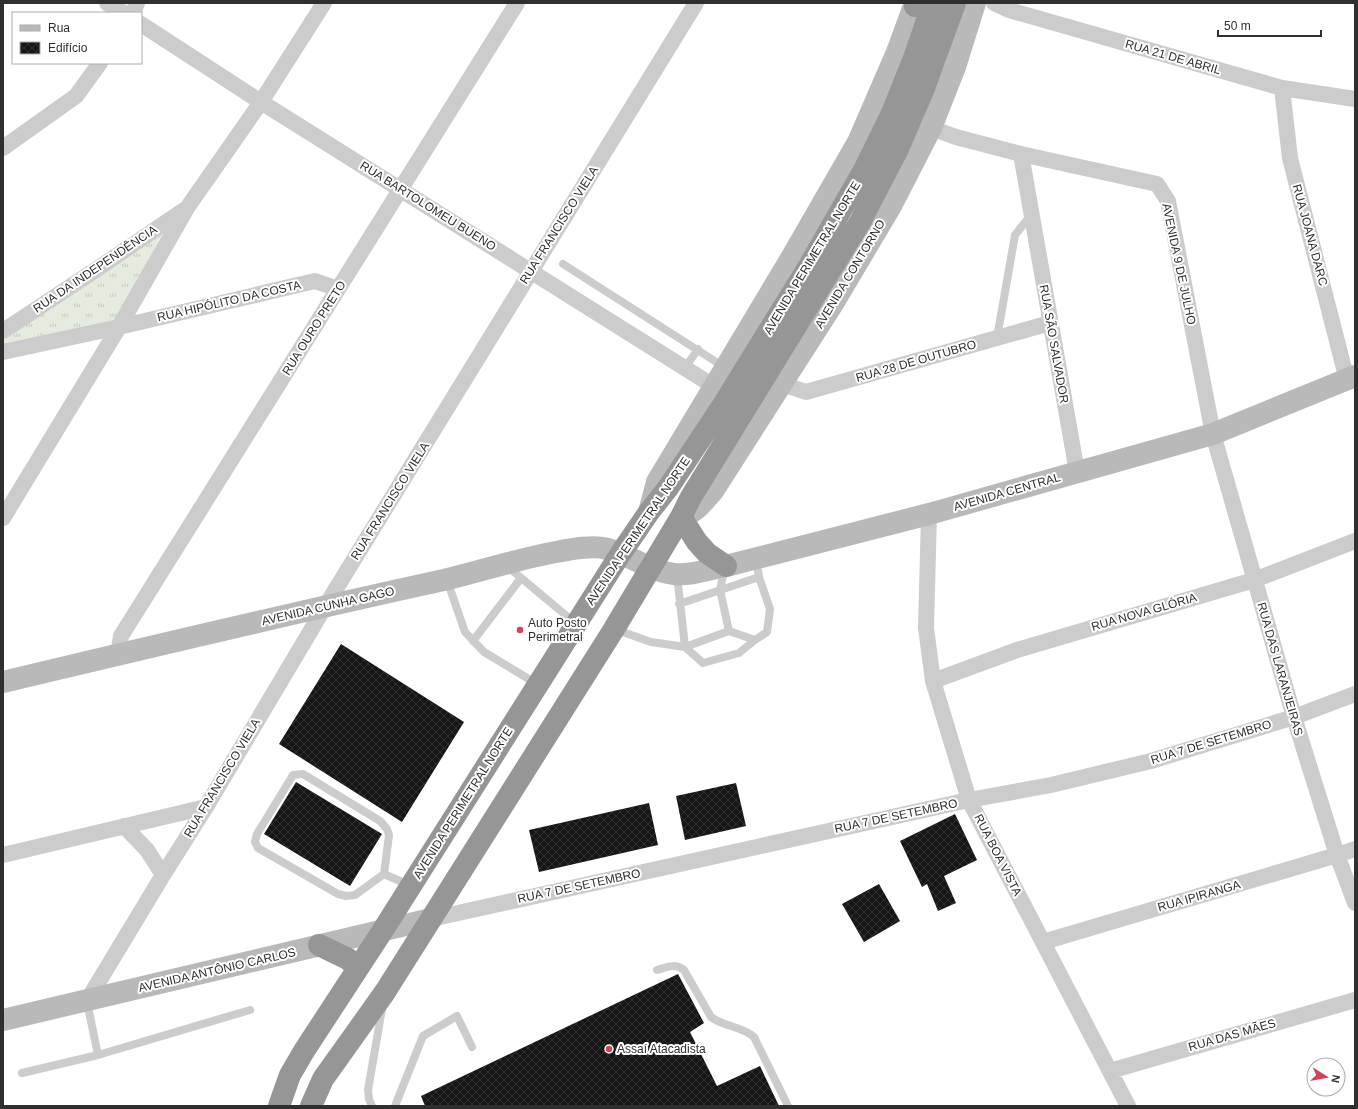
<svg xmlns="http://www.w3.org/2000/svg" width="1358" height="1109" viewBox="0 0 1358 1109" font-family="Arial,sans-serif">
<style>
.grass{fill:url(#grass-tufts)}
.building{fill:url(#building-cross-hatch)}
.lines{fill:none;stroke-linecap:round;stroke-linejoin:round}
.lane{stroke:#ccc;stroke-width:8}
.street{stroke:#ccc;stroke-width:16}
.secondary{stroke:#b9b9b9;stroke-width:22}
.highway{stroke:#969696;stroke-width:22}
.poi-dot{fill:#d54155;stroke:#fff;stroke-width:1.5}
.labels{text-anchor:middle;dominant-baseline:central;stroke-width:4;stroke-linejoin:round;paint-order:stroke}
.street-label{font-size:12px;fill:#2f2f2f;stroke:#fff}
.poi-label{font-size:12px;fill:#2f2f2f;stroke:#fff;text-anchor:start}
</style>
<defs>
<pattern id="grass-tufts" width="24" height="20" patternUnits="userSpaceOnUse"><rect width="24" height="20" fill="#e5ebde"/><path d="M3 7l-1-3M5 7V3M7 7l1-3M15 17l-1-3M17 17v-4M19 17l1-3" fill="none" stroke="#c5cabf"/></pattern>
<pattern id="building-cross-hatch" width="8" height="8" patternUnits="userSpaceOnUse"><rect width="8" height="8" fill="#161616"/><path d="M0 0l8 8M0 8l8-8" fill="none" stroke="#303030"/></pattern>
</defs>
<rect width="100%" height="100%" fill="#fff"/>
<path class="grass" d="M162,234L116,324L3,346V337Z"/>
<path class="building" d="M341,644L464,722L402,822L279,744Z
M296,782L382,834L350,886L264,834Z
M736,783L746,826L685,840L676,796Z
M649,803L658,845L539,872L529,830Z
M955,814L977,860L944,876L956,903L938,911L927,884L922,887L900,841Z
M879,884L900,921L864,942L842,904Z
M678,974L704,1023L690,1032L717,1086L760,1066L779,1106H425L421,1096Z"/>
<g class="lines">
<path class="lane" d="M563,264L724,367
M997,338L1015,235L1031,215
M685,368L698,349
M507,566L575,623
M725,567L720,590L729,631
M677,575L685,647L703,663L739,653L755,640
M447,580L465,632L484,652L537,684
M679,604L759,577
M614,629L651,642L685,647L729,631L755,640L767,632L770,609L759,577L756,559
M473,641L521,578
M303,774L380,821L387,829L389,835L384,874L355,895L346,896L338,894L258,848L255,842L257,834L293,775Z
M384,874L411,886
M657,970C667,967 675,963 684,970L711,1017C724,1027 742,1026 754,1037L788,1106
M87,1002L98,1055L250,1010
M22,1073L98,1055
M372,1106L369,1099L368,1090L382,1009
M395,1106L423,1036L457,1016L472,1047"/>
<path class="street" d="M107,3L124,13
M994,3L1009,10L1282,88L1355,99
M133,13L137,3
M141,24L261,102L715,387
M1282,88L1290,158L1347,380
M931,128L956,137L1021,154L1157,184L1168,201L1213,434L1294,717L1337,855L1355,903
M3,148L76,96L100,63
M1021,154L1077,472
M3,331L91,273L184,210
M3,352L119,327L315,281L338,289
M782,384L806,392L1050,323
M929,514L926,628L933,681L969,800L1128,1106
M3,518L119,327L187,208L261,102L324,3
M118,655L121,636L517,3
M933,681L1017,650L1254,580L1355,541
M124,826L147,850L163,875
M3,855L206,807
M431,919L969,800L1051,785L1151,761L1294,717L1355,694
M1043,942L1337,855L1355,849
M87,1001L163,875L206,807L326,605L696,3
M1110,1071L1355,1000"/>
<path class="secondary" d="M649,512L657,482L793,255L858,142L897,52L915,3
M681,517C697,512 702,503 713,491L834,302L891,206L931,128L955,67L975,3
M3,682C150,647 296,612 444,580C481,571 518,559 556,552C572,549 592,545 608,549C631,556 650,571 674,574C691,576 709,569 726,566L929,514L1213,434L1355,376
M3,1020L431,919"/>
<path class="highway" d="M915,6L917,3
M681,517L697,542L707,553L726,566
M319,945L348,959L358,968
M279,1106L290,1075L304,1051L383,930L621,553L649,512L668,488L723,405L809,266L864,170L892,113L914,58L933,3
M311,1106L323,1079L385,992L614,629L681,517L691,497L860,222L898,149L923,91L955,3"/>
</g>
<g class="poi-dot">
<circle cx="520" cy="630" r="4"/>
<circle cx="609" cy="1049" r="4"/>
</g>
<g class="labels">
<g class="street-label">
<text transform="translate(1173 57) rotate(16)">RUA 21 DE ABRIL</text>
<text transform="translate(428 206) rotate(32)">RUA BARTOLOMEU BUENO</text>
<text transform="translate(559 225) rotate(-58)">RUA FRANCISCO VIELA</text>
<text transform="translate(1310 235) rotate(75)">RUA JOANA DARC</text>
<text transform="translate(812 258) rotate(-59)">AVENIDA PERIMETRAL NORTE</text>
<text transform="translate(1179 264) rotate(78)">AVENIDA 9 DE JULHO</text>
<text transform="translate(95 269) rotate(-34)">RUA DA INDEPENDÊNCIA</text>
<text transform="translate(850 274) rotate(-59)">AVENIDA CONTORNO</text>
<text transform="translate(229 301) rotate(-13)">RUA HIPÓLITO DA COSTA</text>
<text transform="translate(314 328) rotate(-58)">RUA OURO PRETO</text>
<text transform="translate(1054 344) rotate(80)">RUA SÃO SALVADOR</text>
<text transform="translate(916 361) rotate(-16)">RUA 28 DE OUTUBRO</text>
<text transform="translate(1007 492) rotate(-16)">AVENIDA CENTRAL</text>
<text transform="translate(390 501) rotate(-58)">RUA FRANCISCO VIELA</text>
<text transform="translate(638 531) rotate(-56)">AVENIDA PERIMETRAL NORTE</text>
<text transform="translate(328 606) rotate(-13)">AVENIDA CUNHA GAGO</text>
<text transform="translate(1144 612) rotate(-16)">RUA NOVA GLÓRIA</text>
<text transform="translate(1280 669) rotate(74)">RUA DAS LARANJEIRAS</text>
<text transform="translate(1211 742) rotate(-17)">RUA 7 DE SETEMBRO</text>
<text transform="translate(222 778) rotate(-59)">RUA FRANCISCO VIELA</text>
<text transform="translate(463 803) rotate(-58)">AVENIDA PERIMETRAL NORTE</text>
<text transform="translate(896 816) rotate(-12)">RUA 7 DE SETEMBRO</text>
<text transform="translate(998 855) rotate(63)">RUA BOA VISTA</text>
<text transform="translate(579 886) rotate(-12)">RUA 7 DE SETEMBRO</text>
<text transform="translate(1199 896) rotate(-16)">RUA IPIRANGA</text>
<text transform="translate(217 970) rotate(-13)">AVENIDA ANTÔNIO CARLOS</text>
<text transform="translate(1232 1035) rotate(-16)">RUA DAS MÃES</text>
</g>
<g class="poi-label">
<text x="528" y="623">Auto Posto<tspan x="528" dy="14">Perimetral</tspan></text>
<text x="617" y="1049">Assaí Atacadista</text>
</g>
</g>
<rect width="1358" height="1109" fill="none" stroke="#2f2f2f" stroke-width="8"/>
<rect x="12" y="12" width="130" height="52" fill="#ffffff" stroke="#acacac"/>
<rect x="20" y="25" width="20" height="6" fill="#b9b9b9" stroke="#acacac"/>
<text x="48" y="32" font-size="12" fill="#2f2f2f">Rua</text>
<rect x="20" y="42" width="20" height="12" fill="url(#building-cross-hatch)" stroke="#acacac"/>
<text x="48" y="52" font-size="12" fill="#2f2f2f">Edifício</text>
<g transform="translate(1326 1077) rotate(101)"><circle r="19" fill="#ffffff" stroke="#acacac"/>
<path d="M0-3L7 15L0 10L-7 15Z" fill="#d54155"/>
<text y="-6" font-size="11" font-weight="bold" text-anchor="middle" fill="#2f2f2f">N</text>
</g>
<path d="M1218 30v6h103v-6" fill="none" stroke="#2f2f2f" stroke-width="2"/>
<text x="1224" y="30" font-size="12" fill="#2f2f2f" stroke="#ffffff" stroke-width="3" paint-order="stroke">50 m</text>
</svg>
